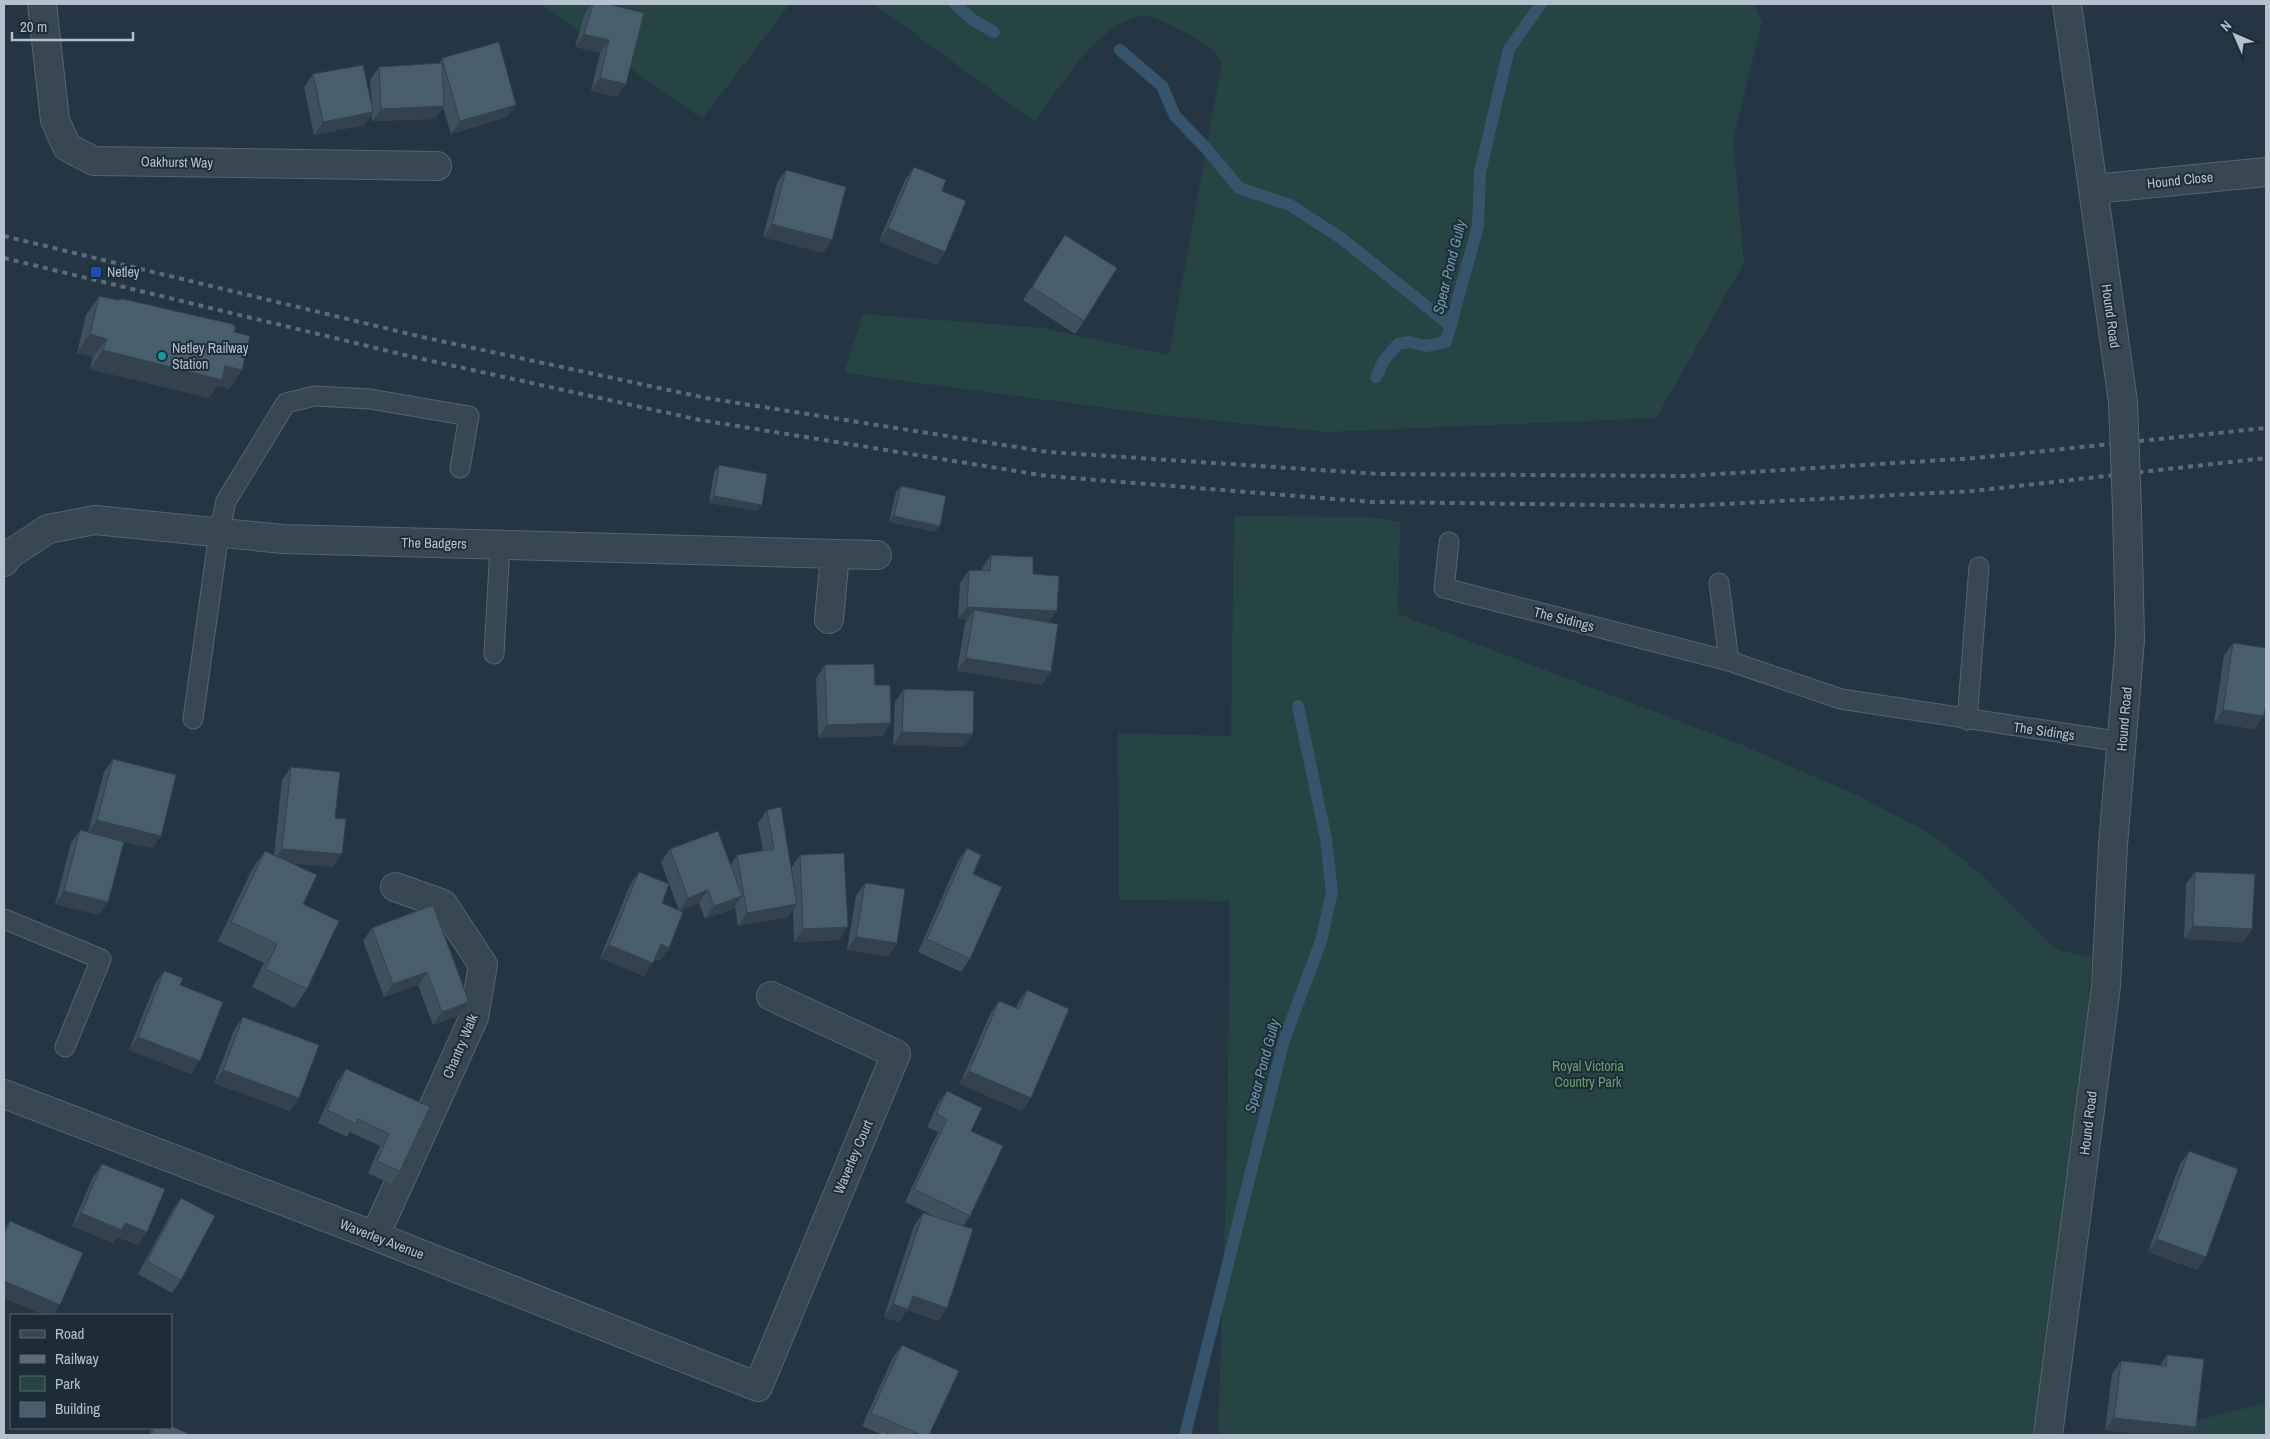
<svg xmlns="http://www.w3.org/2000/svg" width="2270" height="1439" viewBox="0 0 2270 1439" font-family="'Archivo Narrow',sans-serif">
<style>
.green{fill:#264443}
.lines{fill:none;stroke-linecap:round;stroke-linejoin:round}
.stream{stroke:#36556c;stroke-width:12}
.lane-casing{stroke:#566570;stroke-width:21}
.street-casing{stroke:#566570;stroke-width:30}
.lane{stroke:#384853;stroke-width:19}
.street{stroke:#384853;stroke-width:28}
.rail{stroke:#5a6c7a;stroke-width:4;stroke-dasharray:5 5;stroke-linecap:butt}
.street-bridge-casing{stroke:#566570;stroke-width:30;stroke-linecap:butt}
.street-bridge{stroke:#384853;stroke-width:28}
.wall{fill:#3f515d;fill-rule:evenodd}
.shaded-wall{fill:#33424c}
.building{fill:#495e6c;stroke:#33424c}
.transit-dot{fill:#1a4fb4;stroke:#1d2d38;stroke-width:2}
.culture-dot{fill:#0f9aa8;stroke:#1d2d38;stroke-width:2}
.labels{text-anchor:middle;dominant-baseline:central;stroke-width:4;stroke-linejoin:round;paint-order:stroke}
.street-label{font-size:14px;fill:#b5c2cd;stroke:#1d2d38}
.poi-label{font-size:14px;fill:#b5c2cd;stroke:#1d2d38;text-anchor:start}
.park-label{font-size:14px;fill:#6aa06e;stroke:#1d2d38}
.water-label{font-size:15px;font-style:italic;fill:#7398b2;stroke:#1d2d38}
</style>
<rect width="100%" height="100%" fill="#243643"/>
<path class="green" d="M540,4H790L702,119Z
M874,4H1754L1762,22L1733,139L1744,263L1656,418L1327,432L1160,415L844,373L863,314L1042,328L1169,355L1222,62C1208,43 1197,39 1177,28C1169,24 1154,16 1145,16C1099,19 1060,88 1035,122Z
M1234,516L1369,517L1400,522L1398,614L1742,745L1861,797L1931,834L1982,875L2048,942L2061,951L2092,957L2061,1354L2042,1435H1218L1227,1155L1230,901L1119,900L1118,733L1231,736Z
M2266,1403V1435H2140Z"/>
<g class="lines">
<path class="stream" d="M955,4L973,20L994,32
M1120,50L1162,86L1175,116L1206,148L1239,188L1290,205L1341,238L1451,326
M1376,377L1384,360L1398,344L1410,342L1426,346L1446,342L1478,226L1480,172L1509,49L1541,4
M1185,1435L1284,1040L1321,941L1332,892L1326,839L1298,706"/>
<g class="lane-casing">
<path id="lane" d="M1449,542L1444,588L1729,661L1841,699L2122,742
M1719,583L1729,661
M494,654L500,545
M193,719L219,533L226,501L286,403L315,396L370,399L469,416L460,468
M1967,720L1979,567
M4,919L101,959L65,1047"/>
</g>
<g class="street-casing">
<path id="street" d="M42,4L55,120L67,147L94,161L437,166
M2067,4L2123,402
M2094,189L2266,172
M4,562L9,555L48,529L95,520L283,539L877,555
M829,619L835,554
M4,1094L375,1236L758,1387L896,1054L771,996
M375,1236L474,1017L483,965L443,904L395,887
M2048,1435L2106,986L2113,845L2130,640L2127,509"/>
</g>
<use href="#lane" class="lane"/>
<use href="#street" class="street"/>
<path class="rail" d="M4,236L422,337L706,398L1048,452L1380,474L1686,476L1976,458L2266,428
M4,258L413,357L700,420L1047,476L1372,502L1686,506L1973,491L2266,458"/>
<g class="street-bridge-casing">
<path id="street-bridge" d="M2123,402L2127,509"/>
</g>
<use href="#street-bridge" class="street-bridge"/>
</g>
<path class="wall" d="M591,4H608L626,84L617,97L591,91L600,53L575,47L585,13Z
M442,58L507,117L451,134L443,107L435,119L372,121V114L364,125L314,135L304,87L313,74L372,105L370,80L379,67L439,63Z
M914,167L942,191L945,252L936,265L879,241L905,180Z
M786,170L823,253L763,237L777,183Z
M1065,235L1084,321L1075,334L1023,300Z
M99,296L234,332L242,370L229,389L217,386L209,398L90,369L93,357L77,353L86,315Z
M719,465L762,505L757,511L709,503L714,472Z
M901,486L935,532L889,522L896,492Z
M991,555L1033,574L1049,622L1042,685L957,671L965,623L967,620L958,619L960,583L969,570L982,571V568Z
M2233,643L2255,729L2214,723L2224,656Z
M825,665L875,685L891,723L882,736L818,738L816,678Z
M904,689L964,747L893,745L895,702Z
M113,759L152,848L116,840L99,915L55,904L71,843L80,830L88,832L104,772Z
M291,767L335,818L333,867L292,863L303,904L307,989L294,1008L252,987L264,963L218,941L252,869L265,851L274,855L282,780Z
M767,810L791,868L800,855L848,927L839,940L794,942L793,910L788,917L738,926L735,907L733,909L705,919L699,903L680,911L669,948L660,960L655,959L644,976L600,958L630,885L639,872L669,884L661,862L670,849L731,865L737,855L763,851L758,823ZM669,884L679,910L662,903Z
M967,848L973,874L970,959L961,972L918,952L958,861Z
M2195,872L2252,929L2243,942L2184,939L2186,884Z
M865,883L888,956L847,950L856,896Z
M433,905L460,1015L433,1025L418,985L384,997L363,941L372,928Z
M164,971L180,985L191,1074L129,1050L155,984Z
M1027,990L1031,1098L1022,1111L960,1084L990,1014L999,1001L1016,1008L1018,1003Z
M243,1017L290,1111L214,1083L234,1030Z
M346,1069L430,1107L400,1171L391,1184L368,1173L380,1146L350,1132L347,1137L318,1123L337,1082Z
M947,1091L971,1131L970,1216L963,1226L938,1321L907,1310L899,1322L884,1317L914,1226L923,1213L936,1217L905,1202L938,1132L927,1127L938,1104Z
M2189,1151L2206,1257L2197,1270L2148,1252L2180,1164Z
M102,1164L138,1245L117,1237L113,1243L72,1226L93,1177Z
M181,1198V1280L172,1293L138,1274L172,1211Z
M10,1221L53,1315H44L4,1298V1230Z
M902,1345L929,1435H879L880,1434L862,1426L893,1357Z
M2167,1355L2190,1435H2145L2105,1430L2112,1374L2121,1361L2160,1365Z
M153,1428H171L191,1435H148Z"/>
<path class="shaded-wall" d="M584,34L609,40L600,53L575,47Z
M600,78L626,84L617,97L591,91Z
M516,105L507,117L451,134L460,121Z
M444,106L435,119L372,121L381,109Z
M373,112L364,125L314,135L323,122Z
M772,224L832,240L823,253L763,237Z
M888,228L945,252L936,265L879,241Z
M90,334L107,339L93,357L77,353Z
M103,350L225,366L242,370L229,389L217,386L209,398L90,369Z
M714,496L762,505L757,511L709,503Z
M894,516L940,526L935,532L889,522Z
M967,607L1057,611L1048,624L974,610L967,620L958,619Z
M966,658L1051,672L1042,685L957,671Z
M2223,710L2264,716L2255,729L2214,723Z
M891,723L882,736L818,738L827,725Z
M902,732L973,734L964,747L893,745Z
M97,820L161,836L152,848L88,833Z
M282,849L342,854L333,867L273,862Z
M708,890L699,903L679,911L688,898Z
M64,891L108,902L99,915L55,904Z
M742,896L733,909L705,919L714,906Z
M797,904L788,917L738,926L747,913Z
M2193,926L2252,929L2243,942L2184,939Z
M848,927L839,940L794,942L803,929Z
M856,937L897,943L888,956L847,950Z
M661,944L669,948L660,960L652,957Z
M609,945L653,963L644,976L600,958Z
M427,972L418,985L384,997L393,984Z
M469,1002L460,1015L433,1025L442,1012Z
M138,1037L200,1061L191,1074L129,1050Z
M223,1070L299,1098L290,1111L214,1083Z
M969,1071L1031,1098L1022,1111L960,1084Z
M81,1213L125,1223L147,1232L138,1245L117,1237L113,1243L72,1226Z
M2157,1239L2206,1257L2197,1270L2148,1252Z
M4,1281L60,1305L53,1315H44L4,1298Z
M913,1296L947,1308L938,1321L907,1310L899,1322L884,1317L893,1304Z
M2114,1418L2196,1427L2190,1435H2145L2105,1430Z"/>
<path class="building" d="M593,4H608L644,13L626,84L600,78L609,40L584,34Z
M499,42L516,105L460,121L442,58Z
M442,63L444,106L381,109L379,67Z
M363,65L373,112L323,122L313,74Z
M914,167L946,180L942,191L966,201L945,252L888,228Z
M786,170L846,187L832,240L772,224Z
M1065,235L1117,268L1084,321L1032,287Z
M99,296L117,300L123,299L232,324L236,327L234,332L250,336L242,370L225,366L222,380L103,350L107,339L90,334Z
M719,465L767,474L762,505L714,496Z
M901,486L946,496L940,526L894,516Z
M991,555L1033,557V574L1059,576L1057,611L967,607L969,570L990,571Z
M974,610L1058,624L1051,672L966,658Z
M2233,643L2266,648V702L2264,716L2223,710Z
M874,664L875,685H890L891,723L827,725L825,665Z
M904,689L974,691L973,734L902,732Z
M113,759L176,775L161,836L97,820Z
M291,767L340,772L335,818L346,819L342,854L282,849Z
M781,807L797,904L747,913L737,855L774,849L767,810Z
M80,830L124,842L108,902L64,891Z
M718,831L742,896L714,906L708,890L688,898L670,849Z
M967,848L981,855L973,874L1002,887L970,959L927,939Z
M265,851L317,875L303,904L339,921L307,989L265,969L277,944L231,922Z
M844,853L848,927L803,929L800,855Z
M639,872L669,884L662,903L683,912L669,948L661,944L653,963L609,945Z
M2195,872L2255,874L2252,929L2193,926Z
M865,883L905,889L897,943L856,937Z
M433,905L469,1002L442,1012L427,972L393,984L372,928Z
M164,971L183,978L180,985L223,1002L200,1061L138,1037Z
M1027,990L1069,1009L1031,1098L969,1071L999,1001L1019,1009Z
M243,1017L319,1045L299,1098L223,1070Z
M346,1069L430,1107L400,1171L377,1161L389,1134L358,1119L356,1124L327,1110Z
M947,1091L982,1108L971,1131L1003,1146L970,1216L914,1189L947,1119L936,1114Z
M2189,1151L2238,1169L2206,1257L2157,1239Z
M102,1164L165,1189L147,1232L125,1223L122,1230L81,1213Z
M181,1198L215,1216L181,1280L147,1261Z
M923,1213L973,1229L947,1308L913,1296L908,1309L893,1304Z
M10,1221L83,1253L60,1305L4,1281V1236Z
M902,1345L959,1371L929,1435H921L871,1413Z
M2167,1355L2204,1359L2196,1427L2114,1418L2121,1361L2166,1366Z
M171,1426L191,1435H151L155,1428H171Z
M882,1431L890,1435H879Z"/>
<rect class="transit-dot" x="90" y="266" width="12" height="12" rx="2.5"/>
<circle class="culture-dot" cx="162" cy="356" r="5"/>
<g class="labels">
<g class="street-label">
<text transform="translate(177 162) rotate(1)">Oakhurst Way</text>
<text transform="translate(2180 180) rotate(-6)">Hound Close</text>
<text transform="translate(2111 316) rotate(82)">Hound Road</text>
<text transform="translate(434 543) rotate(1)">The Badgers</text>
<text transform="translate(1564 619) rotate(14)">The Sidings</text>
<text transform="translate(2124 719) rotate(-85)">Hound Road</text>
<text transform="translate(2044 731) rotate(8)">The Sidings</text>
<text transform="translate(460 1046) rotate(-67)">Chantry Walk</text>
<text transform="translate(2088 1123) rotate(-83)">Hound Road</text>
<text transform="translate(853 1157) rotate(-67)">Waverley Court</text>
<text transform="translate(382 1239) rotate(21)">Waverley Avenue</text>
</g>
<g class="poi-label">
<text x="107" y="272">Netley</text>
<text x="172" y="348">Netley Railway<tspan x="172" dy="16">Station</tspan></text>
</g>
<g class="park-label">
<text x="1588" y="1066">Royal Victoria<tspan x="1588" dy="16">Country Park</tspan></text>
</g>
<g class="water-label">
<text transform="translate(1449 267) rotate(-76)">Spear Pond Gully</text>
<text transform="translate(1262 1066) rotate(-75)">Spear Pond Gully</text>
</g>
</g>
<rect width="2270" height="1439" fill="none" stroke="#b5c2cd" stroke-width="10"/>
<rect x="10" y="1314" width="162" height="115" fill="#1d2d38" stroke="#5a6974"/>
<rect x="20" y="1330" width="25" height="8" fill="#384853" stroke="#5a6974"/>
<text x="55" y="1339" font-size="15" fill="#b5c2cd">Road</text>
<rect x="20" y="1355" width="25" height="8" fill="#5a6c7a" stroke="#5a6974"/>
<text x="55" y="1364" font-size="15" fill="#b5c2cd">Railway</text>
<rect x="20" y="1376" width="25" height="15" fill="#264443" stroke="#5a6974"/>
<text x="55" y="1389" font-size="15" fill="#b5c2cd">Park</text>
<rect x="20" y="1402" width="25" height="15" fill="#495e6c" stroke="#5a6974"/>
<text x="55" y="1414" font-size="15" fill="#b5c2cd">Building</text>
<g transform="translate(2235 35) rotate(315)" stroke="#1d2d38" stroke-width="4" paint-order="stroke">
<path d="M0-4L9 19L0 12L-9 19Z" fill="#b5c2cd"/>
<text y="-8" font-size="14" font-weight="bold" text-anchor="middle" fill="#b5c2cd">N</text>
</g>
<path d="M12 32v8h121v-8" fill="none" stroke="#b5c2cd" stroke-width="2.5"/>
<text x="20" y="32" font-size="15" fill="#b5c2cd" stroke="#1d2d38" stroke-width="4" paint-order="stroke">20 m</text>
</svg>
